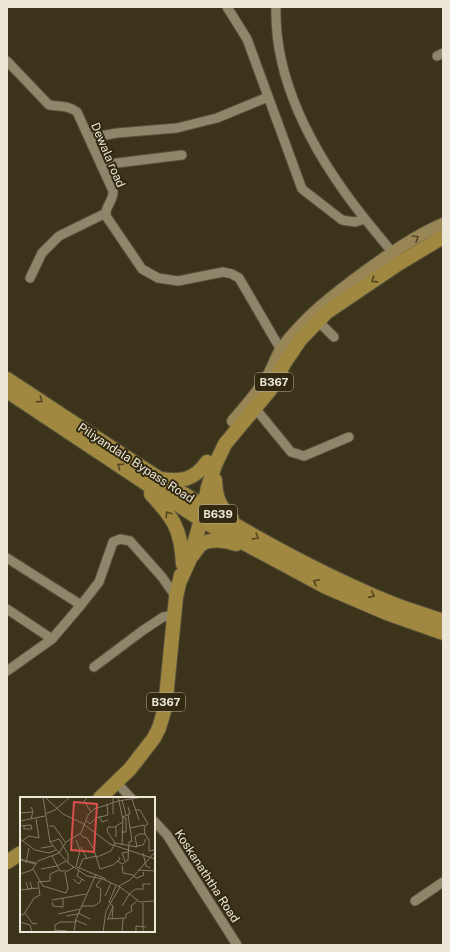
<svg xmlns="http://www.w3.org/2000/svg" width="450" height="952" viewBox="0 0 450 952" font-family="'Public Sans',sans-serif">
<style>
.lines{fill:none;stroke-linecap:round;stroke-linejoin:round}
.street-casing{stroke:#57503a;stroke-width:11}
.secondary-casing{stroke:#57503a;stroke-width:14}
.primary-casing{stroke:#57503a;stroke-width:16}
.street{stroke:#8f856a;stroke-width:9}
.secondary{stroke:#988656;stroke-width:12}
.primary{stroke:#a08841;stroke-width:14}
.oneway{stroke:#514526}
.oneway2{stroke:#53461f}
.labels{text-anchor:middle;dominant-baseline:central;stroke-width:4;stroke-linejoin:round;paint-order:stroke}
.shield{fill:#322911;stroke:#b4ae9c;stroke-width:1}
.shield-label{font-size:11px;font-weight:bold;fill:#ece7d8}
.street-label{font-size:12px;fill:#ece7d8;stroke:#322911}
.inset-road{fill:none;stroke:#827b67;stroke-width:1}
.view{fill:#da4e4b;fill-opacity:0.15;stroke:#da4e4b;stroke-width:2}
.inset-edge{fill:none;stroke:#ece7d8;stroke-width:2}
</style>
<rect width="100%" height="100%" fill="#3c331b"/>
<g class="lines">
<g class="street-casing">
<path id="street" d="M227,7L247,39L302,189L342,220L355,222L365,219L392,252L395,257
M276,7C274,85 318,160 365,219
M437,56L443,53
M7,61L49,105C60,107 68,105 77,112L113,191C114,201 104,207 106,216L142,269L158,278L178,281L223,272L232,274L239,278L281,350L285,353
M89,138L117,133L177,128L217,118L268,97
M101,165L182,155
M30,278L42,253L59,236L106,213
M318,321L334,337
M255,408L291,452L304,456L349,437
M7,558L81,605
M7,609L52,639
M94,667L142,631L163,617L174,615
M7,671L52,639L81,605L99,582L113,542L120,539L130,541L162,577L176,597
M117,783L131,798
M154,821L167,835L237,945
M415,901L443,882"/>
</g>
<g class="secondary-casing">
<path id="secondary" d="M233,421C245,407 257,394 267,378C273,368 276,357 282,348C305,317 335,294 365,272C390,254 415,236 443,224"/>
</g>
<g class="primary-casing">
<path id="primary" d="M7,379C131,460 254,547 391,603C408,610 426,615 443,621
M7,391L201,520L326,587L389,614L443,633
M160,479C182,482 194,480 207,462
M215,480C216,499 219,505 232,519
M151,494C174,519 181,529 183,564
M192,556C195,552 198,547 202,544C211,538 227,541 236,544
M179,583L189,561L201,520L208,487L215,465L225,444L270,390L285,362L300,340L327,312L398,264L443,237
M100,798L130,769L154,738L159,728L165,708L176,597L181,575
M7,862L21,853"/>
</g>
<use href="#street" class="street"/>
<use href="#secondary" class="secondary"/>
<use href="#primary" class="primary"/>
</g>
<defs><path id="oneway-chevron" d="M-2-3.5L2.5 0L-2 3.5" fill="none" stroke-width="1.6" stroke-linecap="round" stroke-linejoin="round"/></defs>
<use class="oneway" href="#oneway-chevron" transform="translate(416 238) rotate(-31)"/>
<g class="oneway2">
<use href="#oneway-chevron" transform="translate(374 280) rotate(147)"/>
<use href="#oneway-chevron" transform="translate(40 400) rotate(33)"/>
<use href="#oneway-chevron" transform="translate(120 466) rotate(-146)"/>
<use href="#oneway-chevron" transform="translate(168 514) rotate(-124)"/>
<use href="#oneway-chevron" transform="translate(256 537) rotate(32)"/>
<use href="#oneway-chevron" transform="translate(316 582) rotate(-153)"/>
<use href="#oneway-chevron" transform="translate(372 595) rotate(24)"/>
</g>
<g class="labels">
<g class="shield">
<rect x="255" y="373" width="38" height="18" rx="3"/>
<rect x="199" y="505" width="38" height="18" rx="3"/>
<rect x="147" y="693" width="38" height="18" rx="3"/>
</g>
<g class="shield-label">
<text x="274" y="382">B367</text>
<text x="218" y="514">B639</text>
<text x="166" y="702">B367</text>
</g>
<g class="street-label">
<text transform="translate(108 155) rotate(67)">Dewala road</text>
<text transform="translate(136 463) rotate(33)">Piliyandala Bypass Road</text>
<text transform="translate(207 876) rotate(57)">Koskanaththa Road</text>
</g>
</g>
<g transform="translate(20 797)">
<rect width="135" height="135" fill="#3c331b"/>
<path class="inset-road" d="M23,0L30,45L48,66L67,79L83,82L100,90L120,105L135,104M25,0L43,17L62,26L90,47L135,62M68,0L64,4L71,15M93,0V17M98,0L103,23L102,48M112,2L119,23M102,3L106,18M11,10L13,14L11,22M116,13H120L128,27L125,29M0,16L12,15M25,17L35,13L50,0M79,19L82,25L88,23M102,20L110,17L108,10M0,24L25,19M67,24L70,27L76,21L88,18L87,7M0,29L11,28L12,32H4V29M29,29H34L45,45M110,31L124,28L125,37M101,35H106V21H103M60,36L63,40L67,41L74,53L80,72M96,40V29L103,25M0,42L15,53L29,56L36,53M56,43L60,53L56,70M2,44L9,39L19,41L16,22M30,45L39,42L48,57V66M95,46L87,34L88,30H96M117,49L123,48L126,42M61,50L67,62M21,51L33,49M123,56L126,69L130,71M32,59L40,74H48L54,70M77,60L91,54L95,46L117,50L115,40L119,37H125L129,43V54L135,53M0,62L16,66M0,63L15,67M97,64L102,67L108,63L109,45L112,44L108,18M105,64L102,56L108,55M6,66L9,51M102,68L103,76L113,78M57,70L86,82M59,71L63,62L77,59M13,72L23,89L46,96M21,72L37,69L46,64M80,72L93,68L100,62L99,60M59,73L57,79L65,84M118,73L134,74M45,75L48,91L46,96M0,77L12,73L18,64L39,56L46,45L61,36L68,18L74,12L98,4L123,0M113,79L117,81L124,78L123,75M53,82L59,87L62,82M6,85L8,92L12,91L10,85M99,89L110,83L135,55M0,93L18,91M85,99L91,86M32,103L66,97M32,105L33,109L43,110V101M123,106V135M61,109H74L80,105L81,92L76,89L81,82M102,109L110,96L116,92H123V87H131M5,116L13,127L17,126M58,116L70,122M38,117L60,112M0,118L4,117L14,101L20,98L18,85L30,84V77L39,73M46,119L58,117M106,121V117L112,114L111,109L117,104M87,122L106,121M88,122L93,109L89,105L96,89M92,122L93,110M55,123L67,128M0,125L10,128L12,135M35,133L47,134M35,135V128L40,125H55M54,135L56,122L76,77M83,135L86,114L100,90M102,135L103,122M116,135V129L126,130"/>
<path class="view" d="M54,5L77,7L74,55L51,53Z"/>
<rect width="135" height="135" class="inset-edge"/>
</g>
<rect width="450" height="952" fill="none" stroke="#ece7d8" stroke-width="16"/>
</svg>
